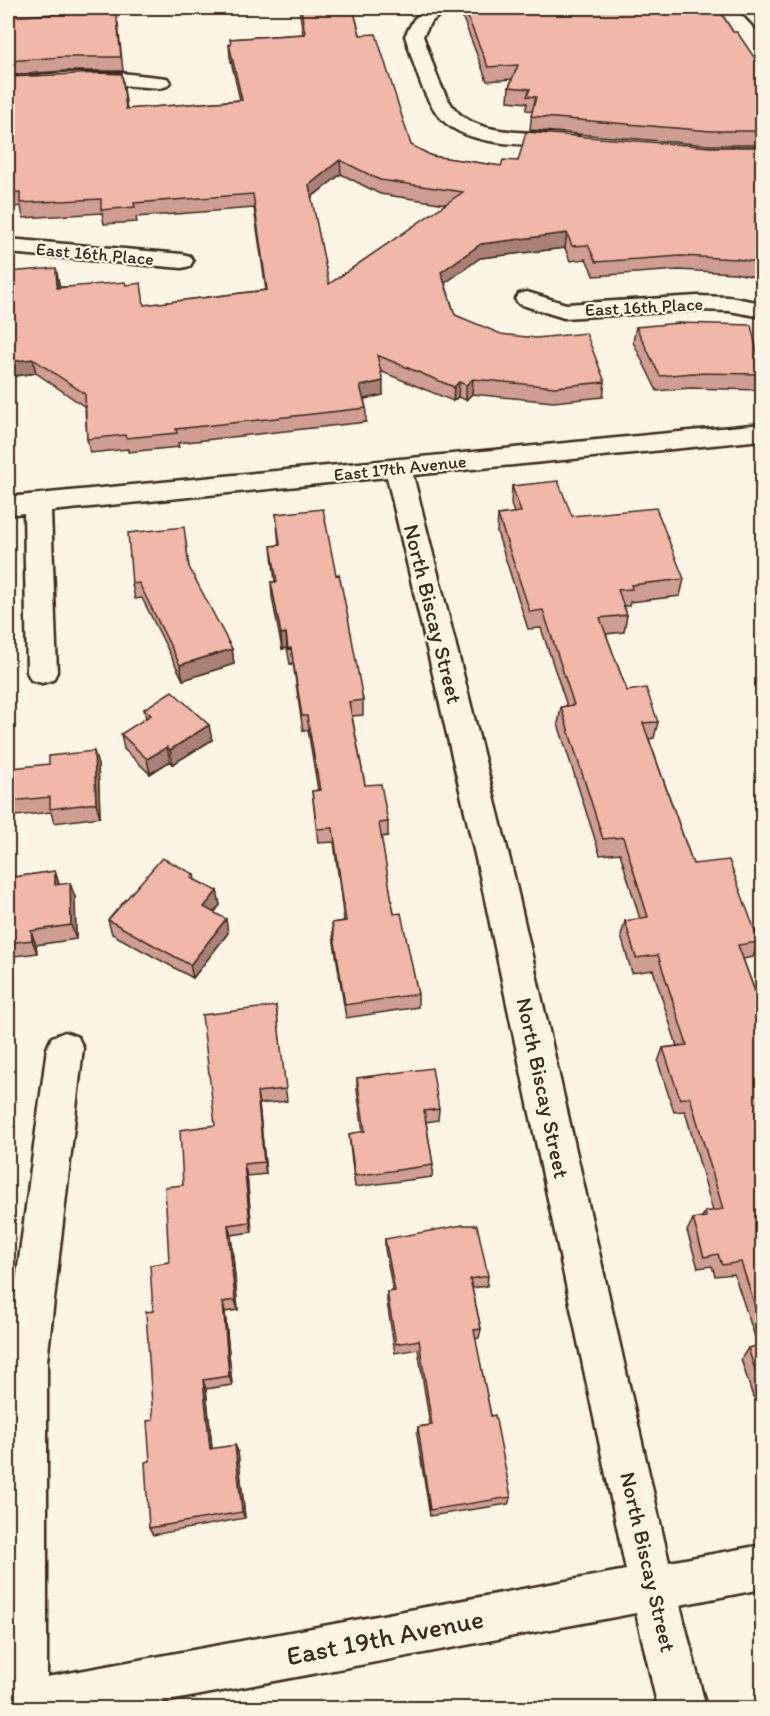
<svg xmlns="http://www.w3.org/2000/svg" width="770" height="1716" viewBox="0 0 770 1716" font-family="Itim,sans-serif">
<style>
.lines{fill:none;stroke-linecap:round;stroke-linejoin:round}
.minor-casing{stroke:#3b2a1e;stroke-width:5}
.minor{fill:#fcf5e5;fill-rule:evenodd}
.wall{fill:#cf9d91;stroke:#3b2a1e;stroke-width:1.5;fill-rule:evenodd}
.shaded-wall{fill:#a98076;stroke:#3b2a1e;stroke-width:1.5}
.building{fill:#f1b7a9;stroke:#3b2a1e;stroke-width:1.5;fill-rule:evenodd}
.labels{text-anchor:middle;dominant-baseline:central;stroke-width:4.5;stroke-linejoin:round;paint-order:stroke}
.far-street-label{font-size:18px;fill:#3b2a1e;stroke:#fcf5e5}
.street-label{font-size:22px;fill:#3b2a1e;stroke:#fcf5e5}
.near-street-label{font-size:27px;fill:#3b2a1e;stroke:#fcf5e5}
</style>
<rect width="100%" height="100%" fill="#fcf5e5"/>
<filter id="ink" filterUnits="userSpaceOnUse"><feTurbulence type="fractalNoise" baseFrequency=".0167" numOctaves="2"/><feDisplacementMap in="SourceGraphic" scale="12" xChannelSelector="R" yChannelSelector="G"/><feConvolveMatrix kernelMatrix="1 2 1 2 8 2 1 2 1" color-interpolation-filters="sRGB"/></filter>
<g filter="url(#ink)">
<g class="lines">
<g class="minor-casing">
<path id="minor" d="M427,8H448L430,23L423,36C432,59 439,90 455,109C477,137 538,132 571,134L578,136L581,140L578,144L571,146C533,144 465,149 439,116C421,94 414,62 405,36L414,19Z
M738,8H757L762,12V27L755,26Z
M65,73H121L167,78L170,82L167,86L160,88L103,84L8,89V77Z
M8,239L182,254L190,256L193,261L190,266L182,268L8,253Z
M527,292L566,304L698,296L729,297L762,303V317L729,311L698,310L564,318L519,304L515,299L519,294Z
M762,424V440L413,475L514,876L669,1562L762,1545V1589L680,1605L706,1708H658L636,1613L132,1708H8V1343L47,1048L52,1037L65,1032L78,1037L83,1048L47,1361V1677L626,1570L480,876L387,477L51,511L57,672L53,680L42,683L31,680L27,672L24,513L8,515V497Z"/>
</g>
<use href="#minor" class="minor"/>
</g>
<path class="wall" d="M299,8H353L360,35L411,145L432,156L501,166L518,161L711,147H762V278L734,273L679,270L594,276L586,259L570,261L565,248L480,258L445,283L455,315L605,382L603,397L553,402L472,394L466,400L458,397L453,401L380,371L383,395L364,399L366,408V422L178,443L179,447L128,452V449L90,453L87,439L85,407L36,373L8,377V272L59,283V287L126,285L144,305L266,290L254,208L136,217L137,222L104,224L102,213L23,218L21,206L8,208V77L122,74L127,109L240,100L230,57L229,44H231L230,39L303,34ZM341,174L380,194L446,204L329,284L311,198Z
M459,8H718L733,32L762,69V145H708L530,130L532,111L526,110L527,103L508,101L509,87L512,79L487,81Z
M8,17L118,23L123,71H65L8,75Z
M636,327L762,374L758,390L690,388L657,391L633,342Z
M512,486L572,516L684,579L680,596L630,602L629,606H624L627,615L624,632L606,634L627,691L658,722L654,738L649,739L693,864L759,942L753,957L743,959L762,1011V1396L753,1397L741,1359L748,1348L758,1346L734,1274L715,1276L712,1266L698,1268L687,1231L693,1219L702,1217L705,1212L713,1211L685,1111L674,1112L658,1062L663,1048L677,1046L653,970L632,973L621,936L625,921L640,919L620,853L600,855L558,724L561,707L567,706L541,628L528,629L497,532L498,515L514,513L511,504Z
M276,514L336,575L363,700V715L352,716L365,785L388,822V836L381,837L394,914L418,994V1007L346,1018L333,936L332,923L344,921L334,842L318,843L312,791L318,790L308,730L303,731L293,663L290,664L287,648L282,649L272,597L271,582H275L271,546L279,545Z
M186,542L189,569L232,649L234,664L183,680L142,598L135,599L132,584Z
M144,709L212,740L173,764L170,761L150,774L124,749L121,734L146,719Z
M98,765L100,817L54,823L51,812L16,816L11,801Z
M55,871L59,884L75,897L76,939L36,945L37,953L8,957V878Z
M194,874L195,880L217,891L220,905L214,913L228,933L193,978L112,934L108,920Z
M276,1006L287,1101L259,1104L266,1174L247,1176L252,1232L231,1235L238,1310L225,1312L232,1385L206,1389L212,1449L235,1445L238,1452L245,1518L153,1535L149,1528L150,1461L153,1420V1311L169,1262L183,1185L215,1125Z
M357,1078L439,1109L438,1120L426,1122L433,1165L432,1177L355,1187L350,1145L349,1134L363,1132L357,1090Z
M385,1239L488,1276L487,1286L472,1288L481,1329L479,1338L475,1339L491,1416L511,1497L508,1504L430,1516L417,1435L418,1427L430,1425L418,1349L395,1353L387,1302V1292L393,1291L385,1249Z"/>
<path class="shaded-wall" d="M340,160L341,174L309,199V185Z
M567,233L565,248L480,258L441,286V272L481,244Z
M56,268L59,283L60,302L57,288Z
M33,359L36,373L8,377V362Z
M473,379L472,394L466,400V385Z
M383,381V395L360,400V386Z
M459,382L458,397L453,401L454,387Z
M286,633L287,648L282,649L281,634Z
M232,649L234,664L183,680L180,665Z
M209,725L212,740L173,764L170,750Z
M167,747L170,761L150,774L147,759Z
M94,751L98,765L100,817L96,803Z
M55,871L59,885H55Z
M70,883L75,897L76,939L71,925Z
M217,891L220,905L207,921L204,907Z
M226,919L228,933L193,978L190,965Z
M31,931L36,945L37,953L32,940Z
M257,1092L259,1104L266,1174L264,1162Z
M244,1164L247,1176L252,1232L250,1222Z
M228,1225L231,1235L238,1310L235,1300Z
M223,1302L225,1312L232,1385L229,1376Z
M203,1380L206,1389L213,1457L210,1449Z
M235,1445L238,1452L245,1518L242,1512Z"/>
<path class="building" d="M301,8H353L360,35L376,34L411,145L432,156L501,166L503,160L518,161L526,132L711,147H762V263L737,259L681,256L596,262L588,245L572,246L567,233L481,244L441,272L455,315L501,334L518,336L536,338L586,333L605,382L555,387L473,379L466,385L459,382L454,387L377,355L383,381L360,386L366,408L176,429L177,433L126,438L125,435L87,439L85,394L33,359L8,362V272L56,268L57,288L125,282L126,285L141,283L144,305L267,290L253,194L134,203L135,207L101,210V199L20,203V192L8,193V77L101,73L122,74L126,109L242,100L229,44H231L230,39L305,34ZM340,160L380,180L463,192L329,284L309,185Z
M464,8H718L733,32H737L762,69V131H711L531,116L536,97L527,96L530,89L509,87L518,65L488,67Z
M116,10L121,57H62L8,61V17Z
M679,323L751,325L762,374L693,373L660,376L636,327Z
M558,481L572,516L656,508L684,579L631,585L632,589L618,590L627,615L600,618L627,691L646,688L658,722L643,723L693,864L729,860L759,942L738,945L762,1011V1328L741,1262L722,1265L718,1254L704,1257L693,1219L706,1217L705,1212L723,1209L690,1097L680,1099L663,1048L687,1045L658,955L636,958L625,921L648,917L623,837L603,839L561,707L574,705L543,610L530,612L498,515L521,512L512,486Z
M323,509L336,575L339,574L348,617L363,700L349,702L365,785L381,784L388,822L379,823L394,914L401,913L418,994L345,1005L332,923L346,921L333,828L317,829L312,791L320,790L307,716H302L291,648L288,649L286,633L281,634L271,582H277L271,546L280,545L276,514Z
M184,527L189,567L232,649L180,665L139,583L132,584L128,533Z
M172,691L209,725L170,750L167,747L147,759L121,734L151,715L144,709Z
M94,751L96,803L50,809V797L11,801L12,768L49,764V756Z
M162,858L194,874L191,878L217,891L204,907L226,919L190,965L108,920Z
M55,871V885L70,883L71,925L31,931L32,940L8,943V878Z
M276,1006L286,1089L257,1092L264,1162L244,1164L250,1222L228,1225L235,1300L223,1302L229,1376L203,1380L210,1449L235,1445L242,1512L149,1528L145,1462L150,1461L147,1421L153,1420L146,1312L153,1311L150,1265L169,1262L165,1187L183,1185L180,1130L215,1125L202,1015Z
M432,1068L439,1109L424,1111L433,1165L355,1176L349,1134L365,1131L357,1078Z
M463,1225H477L488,1276L470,1279L481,1329L474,1330L491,1416L495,1415L511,1497L430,1510L418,1427L432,1425L419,1340L396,1344L387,1292L395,1291L385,1239Z
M762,1345V1387L761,1388L748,1348Z"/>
</g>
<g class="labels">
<g class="far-street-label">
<text transform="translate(95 254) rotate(5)">East 16th Place</text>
<text transform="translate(644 307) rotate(-3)">East 16th Place</text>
<text transform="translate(400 468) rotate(-6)">East 17th Avenue</text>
</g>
<g class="street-label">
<text transform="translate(433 614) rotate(76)">North Biscay Street</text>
<text transform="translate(543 1088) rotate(78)">North Biscay Street</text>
<text transform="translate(648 1562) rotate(77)">North Biscay Street</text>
</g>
<g class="near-street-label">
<text transform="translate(385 1637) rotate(-11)">East 19th Avenue</text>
</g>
</g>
<rect width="770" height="1716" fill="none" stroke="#fcf5e5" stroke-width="30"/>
<rect x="15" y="15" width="740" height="1686" fill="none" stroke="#3b2a1e" stroke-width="2" filter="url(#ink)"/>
</svg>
